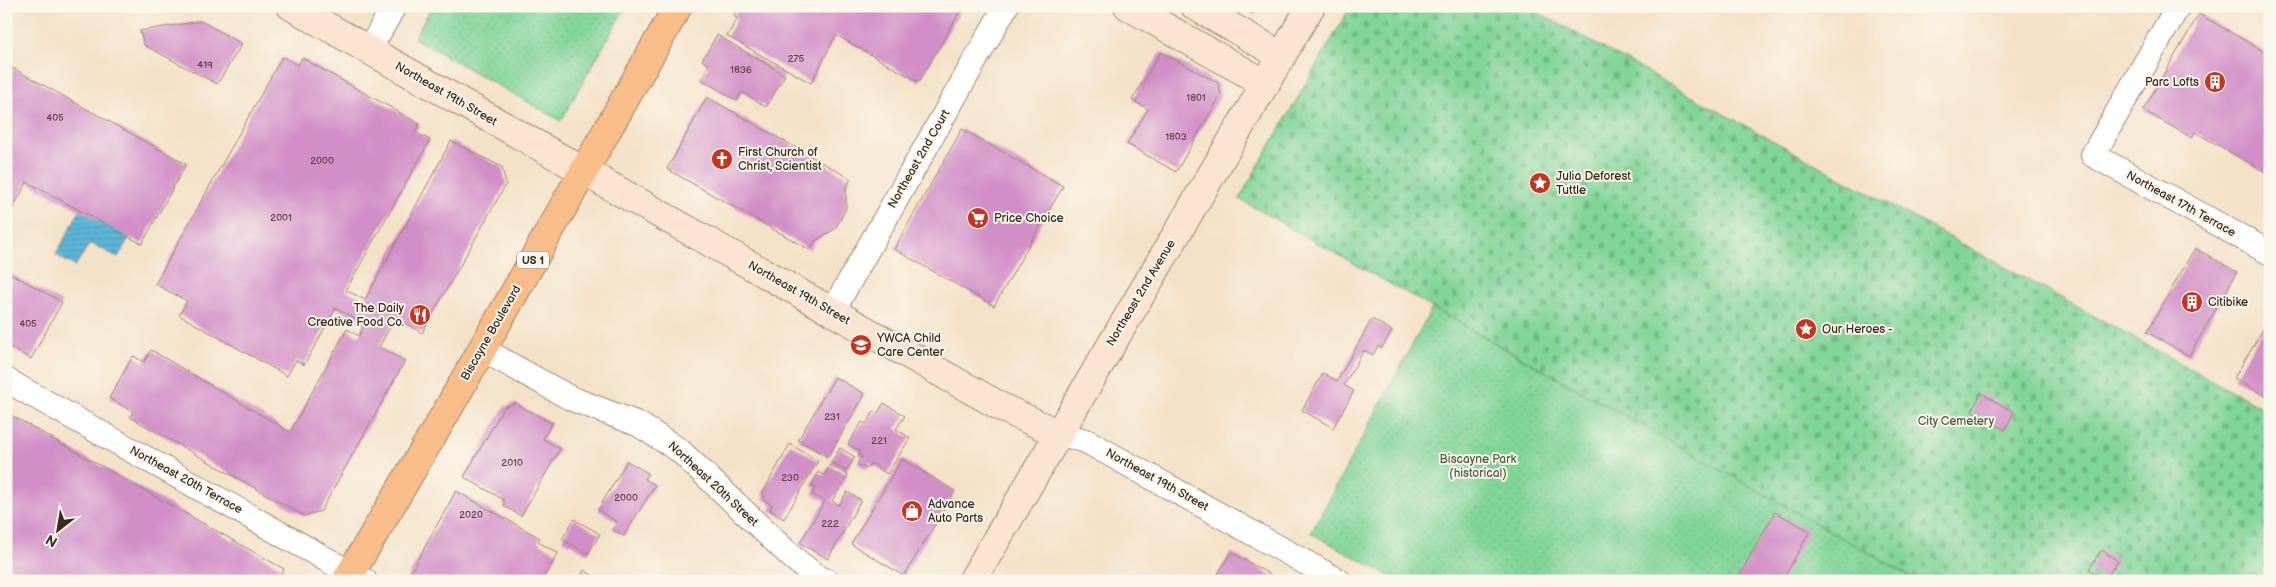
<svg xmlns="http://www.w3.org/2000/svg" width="2276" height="587" viewBox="0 0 2276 587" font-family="'Balsamiq Sans',sans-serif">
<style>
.green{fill:url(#green-dots);stroke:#5e805b}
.cemetery{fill:url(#cemetery-stones);stroke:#5e805b}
.water{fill:url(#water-rules);stroke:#4c707c}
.building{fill:#d18ec7}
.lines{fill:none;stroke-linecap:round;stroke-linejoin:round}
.street-casing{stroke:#988673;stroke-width:26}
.secondary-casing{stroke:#988673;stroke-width:30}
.primary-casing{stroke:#988673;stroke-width:30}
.street{stroke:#fff;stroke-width:24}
.secondary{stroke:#fce5d0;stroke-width:28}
.primary{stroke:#f8bd89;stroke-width:28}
.labels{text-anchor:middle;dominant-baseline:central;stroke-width:4;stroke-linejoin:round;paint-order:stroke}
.number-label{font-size:10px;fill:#604348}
.shield{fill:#fbf7ec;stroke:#75685c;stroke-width:1}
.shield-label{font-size:11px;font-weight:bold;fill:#3b2a1e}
.poi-label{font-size:12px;fill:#3b2a1e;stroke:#fbf7ec;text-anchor:start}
.street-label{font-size:12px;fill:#3b2a1e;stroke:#fbf7ec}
.park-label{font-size:12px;fill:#505d43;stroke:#fbf7ec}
</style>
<defs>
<pattern id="green-dots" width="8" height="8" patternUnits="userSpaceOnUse" patternTransform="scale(1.25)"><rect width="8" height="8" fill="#81d598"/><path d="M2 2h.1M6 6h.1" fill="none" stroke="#70b783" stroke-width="1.8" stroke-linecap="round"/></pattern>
<pattern id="cemetery-stones" width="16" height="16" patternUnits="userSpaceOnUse" patternTransform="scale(1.25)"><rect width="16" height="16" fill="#81d598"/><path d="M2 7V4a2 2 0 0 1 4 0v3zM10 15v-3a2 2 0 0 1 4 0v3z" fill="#70b783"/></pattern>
<pattern id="water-rules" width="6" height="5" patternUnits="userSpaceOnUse" patternTransform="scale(1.25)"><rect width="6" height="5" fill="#5cb6d9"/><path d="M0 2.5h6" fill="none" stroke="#4d94af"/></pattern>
</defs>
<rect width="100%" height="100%" fill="#fbf7ec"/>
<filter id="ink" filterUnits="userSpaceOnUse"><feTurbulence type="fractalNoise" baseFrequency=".02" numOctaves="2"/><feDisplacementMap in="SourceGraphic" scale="10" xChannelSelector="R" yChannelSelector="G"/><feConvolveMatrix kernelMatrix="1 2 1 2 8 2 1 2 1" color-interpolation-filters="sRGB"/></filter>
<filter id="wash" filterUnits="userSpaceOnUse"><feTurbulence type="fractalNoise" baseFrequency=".0096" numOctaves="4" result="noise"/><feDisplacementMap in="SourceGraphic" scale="20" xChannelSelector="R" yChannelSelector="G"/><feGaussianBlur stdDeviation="1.12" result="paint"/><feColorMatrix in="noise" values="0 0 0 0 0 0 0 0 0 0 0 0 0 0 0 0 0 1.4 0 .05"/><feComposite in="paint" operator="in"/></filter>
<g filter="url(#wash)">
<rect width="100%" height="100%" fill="#f4e2c8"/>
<path class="green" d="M432,6H626L561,121L414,38Z
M1432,308L1920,581H1398L1311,533Z"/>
<path class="cemetery" d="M1351,6H1526L2270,412V581H1919L1239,199Z"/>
<path class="water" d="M85,201L135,228L118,257L90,243L75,266L56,255Z"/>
<g id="blocks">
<path class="building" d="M738,6H963L919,82L836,35L811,83L727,36L737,19L734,16Z
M1249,6H1271L1251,14Z
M2199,14L2270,55V175L2195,132L2192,138L2143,110Z
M201,21L242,44L217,84L144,45L140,31Z
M717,35L785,75L766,107L742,92L737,101L701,79L709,65L702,60Z
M1161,52L1218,83L1221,95L1176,172L1127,144L1148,109L1132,100Z
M282,57L298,65L302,58L420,124L415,132L430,140L346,290L365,300L451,141L502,167L506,184L422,333L395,318L379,347L405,361L321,511L304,516L130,417L133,412L109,398L133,356L144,362L151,350L290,432L347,329L359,336L364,324L336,308L304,365L296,360L287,376L179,315L187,301L155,284Z
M9,66L186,164L142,244L27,182L6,221V72Z
M707,97L851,179L846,187V208L841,218L835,229L815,241L810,250L667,169Z
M962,129L1063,186L994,306L894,249Z
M2195,248L2237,272L2189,356L2147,332Z
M6,271L62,302L31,359L6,345Z
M2270,318V399L2234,378Z
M1372,319L1392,331L1382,348L1378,346L1373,355L1364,350L1344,385L1354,391L1333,428L1302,410L1323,373L1337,381Z
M835,377L865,394L828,457L798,440Z
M1981,393L2014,412L2005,430L1972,411Z
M515,403L552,423L543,439L560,449L521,516L504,506V500L464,477L504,407Z
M884,403L905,416L896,429L910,438L887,474L871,463L867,469L857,464L862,457L858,455L860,451L848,444L862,422L866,424L874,411L877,414Z
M7,413L284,569L279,581H6Z
M790,444L818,461L784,519L770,510L772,505L763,499L765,496L762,494Z
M840,448L855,457L846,471L831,462Z
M902,459L955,491L904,576L851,544Z
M627,461L648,473L645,479L655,485L624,536L612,529L617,522L598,510Z
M830,465L848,475L832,501L839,505L847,492L861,500L828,559L800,543L825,501L812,494L815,488L811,486L818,472L824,475Z
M456,491L540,538L538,542L558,553L543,579L545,581H415L408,577Z
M1775,512L1810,531L1782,581H1736Z
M574,519L600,534L588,554L562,539Z
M2102,550L2118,561L2105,580L2089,569Z
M1231,552L1281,581H1214Z
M584,570L602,581H578Z"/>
</g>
</g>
<g filter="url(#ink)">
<use href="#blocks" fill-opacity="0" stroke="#988673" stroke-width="1"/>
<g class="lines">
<g class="street-casing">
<path id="street" d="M2178,6L2093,155L2270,253
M369,50L394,6
M832,312L1006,6
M482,349L570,398L638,424L679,450L793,558L817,577L827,581
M6,380L365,581
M1057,433L1086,441L1339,581"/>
</g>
<g class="secondary-casing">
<path id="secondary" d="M291,6L1005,409L1057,433
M1128,6L1266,84
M1195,6L1282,56
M972,581L1311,6"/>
</g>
<g class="primary-casing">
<path id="primary" d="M346,581L444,416L678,6"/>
</g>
<use href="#street" class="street"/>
<use href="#secondary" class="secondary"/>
<use href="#primary" class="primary"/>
</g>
</g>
<defs>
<g id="building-disc" transform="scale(1.125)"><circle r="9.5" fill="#c8321e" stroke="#fbf7ec"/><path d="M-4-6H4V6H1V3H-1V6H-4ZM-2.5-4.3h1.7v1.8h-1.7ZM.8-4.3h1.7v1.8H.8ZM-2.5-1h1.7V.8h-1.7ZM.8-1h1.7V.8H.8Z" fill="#fff"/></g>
<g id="church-disc" transform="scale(1.125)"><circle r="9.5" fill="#c8321e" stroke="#fbf7ec"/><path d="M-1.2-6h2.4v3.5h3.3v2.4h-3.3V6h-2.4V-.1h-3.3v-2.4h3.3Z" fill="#fff"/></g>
<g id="sight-disc" transform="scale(1.125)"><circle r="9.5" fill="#c8321e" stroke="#fbf7ec"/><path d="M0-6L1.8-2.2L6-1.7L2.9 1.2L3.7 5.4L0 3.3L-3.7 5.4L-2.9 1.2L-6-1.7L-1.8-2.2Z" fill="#fff"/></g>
<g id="supermarket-disc" transform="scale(1.125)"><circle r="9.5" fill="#c8321e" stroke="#fbf7ec"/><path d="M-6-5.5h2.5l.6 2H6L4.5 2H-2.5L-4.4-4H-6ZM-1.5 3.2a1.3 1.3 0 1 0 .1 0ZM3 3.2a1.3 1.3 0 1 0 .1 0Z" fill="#fff"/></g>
<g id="restaurant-disc" transform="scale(1.125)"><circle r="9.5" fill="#c8321e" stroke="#fbf7ec"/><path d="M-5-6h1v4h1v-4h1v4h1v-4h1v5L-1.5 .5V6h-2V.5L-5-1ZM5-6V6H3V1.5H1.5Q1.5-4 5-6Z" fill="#fff"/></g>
<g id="school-disc" transform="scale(1.125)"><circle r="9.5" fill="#c8321e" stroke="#fbf7ec"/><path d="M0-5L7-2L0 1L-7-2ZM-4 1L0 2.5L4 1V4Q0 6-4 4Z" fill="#fff"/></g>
<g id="shop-disc" transform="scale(1.125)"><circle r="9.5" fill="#c8321e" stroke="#fbf7ec"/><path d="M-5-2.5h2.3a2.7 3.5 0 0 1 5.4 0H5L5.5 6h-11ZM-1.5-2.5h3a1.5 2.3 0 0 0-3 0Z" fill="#fff"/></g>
</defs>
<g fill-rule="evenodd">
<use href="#building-disc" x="2215" y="82"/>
<use href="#church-disc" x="722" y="159"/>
<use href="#sight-disc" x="1540" y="183"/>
<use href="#supermarket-disc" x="978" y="218"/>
<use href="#building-disc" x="2192" y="302"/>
<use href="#restaurant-disc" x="420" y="315"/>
<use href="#sight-disc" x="1806" y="329"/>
<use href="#school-disc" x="861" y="345"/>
<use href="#shop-disc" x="912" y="511"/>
</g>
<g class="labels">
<g class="number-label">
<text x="796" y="59">275</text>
<text x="205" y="65">419</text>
<text x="741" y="70">1836</text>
<text x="1196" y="98">1801</text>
<text x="55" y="118">405</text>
<text x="1176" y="137">1803</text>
<text x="322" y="161">2000</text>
<text x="281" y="218">2001</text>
<text x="28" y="324">405</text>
<text x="832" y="417">231</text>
<text x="879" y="441">221</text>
<text x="512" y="463">2010</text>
<text x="790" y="478">230</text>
<text x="626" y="498">2000</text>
<text x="471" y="515">2020</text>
<text x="830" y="524">222</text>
</g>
<rect class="shield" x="517" y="251.5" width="32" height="17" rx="4"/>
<g class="shield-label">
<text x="533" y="260">US 1</text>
</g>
<g class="poi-label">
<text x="2199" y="82" text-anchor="end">Parc Lofts</text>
<text x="738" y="152">First Church of<tspan x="738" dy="14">Christ, Scientist</tspan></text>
<text x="1556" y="176">Julia Deforest<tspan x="1556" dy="14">Tuttle</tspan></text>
<text x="994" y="218">Price Choice</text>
<text x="2208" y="302">Citibike</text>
<text x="404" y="308" text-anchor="end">The Daily<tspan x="404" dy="14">Creative Food Co.</tspan></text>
<text x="1822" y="329">Our Heroes -</text>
<text x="877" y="338">YWCA Child<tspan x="877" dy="14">Care Center</tspan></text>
<text x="928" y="504">Advance<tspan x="928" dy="14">Auto Parts</tspan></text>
</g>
<g class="street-label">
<text transform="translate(446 94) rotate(30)">Northeast 19th Street</text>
<text transform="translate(919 159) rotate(-60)">Northeast 2nd Court</text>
<text transform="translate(2181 204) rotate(29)">Northeast 17th Terrace</text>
<text transform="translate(799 293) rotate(30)">Northeast 19th Street</text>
<text transform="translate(1141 293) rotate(-59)">Northeast 2nd Avenue</text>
<text transform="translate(491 333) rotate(-60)">Biscayne Boulevard</text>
<text transform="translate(186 480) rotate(29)">Northeast 20th Terrace</text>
<text transform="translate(1157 480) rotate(29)">Northeast 19th Street</text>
<text transform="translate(713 484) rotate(43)">Northeast 20th Street</text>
</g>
<g class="park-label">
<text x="1956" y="421">City Cemetery</text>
<text x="1478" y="459">Biscayne Park<tspan x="1478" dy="14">(historical)</tspan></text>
</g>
</g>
<rect width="2276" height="587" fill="none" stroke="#fbf7ec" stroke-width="25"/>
<g transform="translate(58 530) rotate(211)" stroke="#fbf7ec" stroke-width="4" paint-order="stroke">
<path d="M0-4L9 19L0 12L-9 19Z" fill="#3b2a1e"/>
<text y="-8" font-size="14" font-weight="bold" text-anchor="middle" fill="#3b2a1e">N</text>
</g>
</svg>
